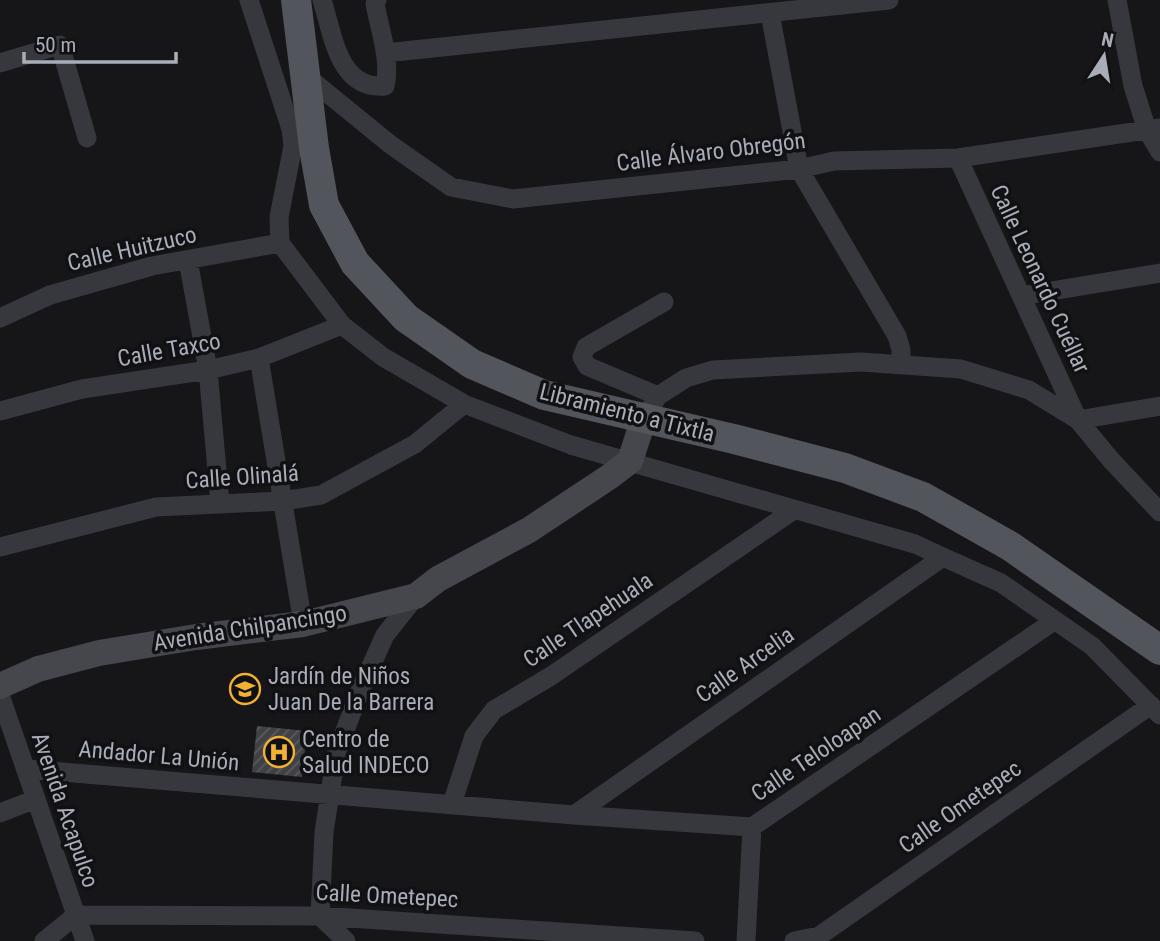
<svg xmlns="http://www.w3.org/2000/svg" width="1160" height="941" viewBox="0 0 1160 941" font-family="'Roboto Condensed',sans-serif">
<style>
.building{fill:url(#building-hatch)}
.lines{fill:none;stroke-linecap:round;stroke-linejoin:round}
.street{stroke:#37383d;stroke-width:19}
.secondary{stroke:#45474d;stroke-width:26}
.primary{stroke:#53555c;stroke-width:30}
.labels{text-anchor:middle;dominant-baseline:central;stroke-width:7;stroke-linejoin:round;paint-order:stroke}
.street-label{font-size:23px;fill:#a8adb8;stroke:#111113}
.poi-label{font-size:23px;fill:#a8adb8;stroke:#111113;text-anchor:start}
</style>
<defs>
<pattern id="building-hatch" width="6" height="6" patternUnits="userSpaceOnUse" patternTransform="scale(1.75)"><rect width="6" height="6" fill="#404145"/><path d="M-1 1l2-2M0 6l6-6M5 7l2-2" fill="none" stroke="#595a5e"/></pattern>
</defs>
<rect width="100%" height="100%" fill="#161618"/>
<path class="building" d="M257,726L307,731L302,777L252,772Z"/>
<g class="lines">
<path class="street" d="M249,0L291,129L293,146L279,217L280,243L342,325L383,357L464,404L571,445L915,544L943,557L1001,583L1092,646L1160,715
M322,0C333,34 338,90 385,86C391,61 380,30 375,4L377,0
M1117,0L1133,86L1147,130L1160,152
M770,13L799,169L897,336L901,350V365
M385,53L889,0
M0,63L60,45L87,138
M305,75L391,145L451,187L513,199L799,169L834,161L958,158L1160,128
M958,158L1078,420L1160,406
M188,260L208,370L220,504
M1021,296L1160,273
M0,318L50,295L152,266L280,243
M259,358L303,624
M658,396L587,366L582,357L586,347L664,302
M0,411L82,389L208,370L259,358L342,325
M644,418L658,396L686,378L713,370L861,362L961,369L1029,390L1078,420L1111,460L1160,512
M0,547L156,507L283,501L321,495L415,444L464,404
M0,695L85,941
M26,769L574,815L752,827L1054,621
M452,804L474,736L494,710L551,676L794,510
M0,813L36,799
M574,815L943,557
M44,941L76,915L320,916L695,941
M346,941L320,916L324,832L336,755L359,693L385,635L416,596
M746,941L752,827
M794,941L819,936L1151,705"/>
<path class="secondary" d="M0,686L38,669L99,653L196,637L303,624L416,596L438,579L529,530L609,477L630,461L644,418"/>
<path class="primary" d="M296,0L314,148L324,205L355,263L406,318L472,364L544,395L734,439L845,468L923,497L1010,546L1160,650"/>
</g>
<defs>
<g id="school-ring" transform="scale(1.575)"><circle r="9.5" fill="#111113" stroke="#f2b134" stroke-width="1.5"/><path d="M0-5L7-2L0 1L-7-2ZM-4 1L0 2.5L4 1V4Q0 6-4 4Z" fill="#f2b134"/></g>
<g id="hospital-ring" transform="scale(1.575)"><circle r="9.5" fill="#111113" stroke="#f2b134" stroke-width="1.5"/><path d="M-5-5h3v3.5h4V-5h3V5h-3V1.5h-4V5h-3Z" fill="#f2b134"/></g>
</defs>
<g fill-rule="evenodd">
<use href="#school-ring" x="245" y="689"/>
<use href="#hospital-ring" x="279" y="752"/>
</g>
<g class="labels">
<g class="street-label">
<text transform="translate(711 152) rotate(-7)">Calle Álvaro Obregón</text>
<text transform="translate(132 249) rotate(-13)">Calle Huitzuco</text>
<text transform="translate(1040 279) rotate(65)">Calle Leonardo Cuéllar</text>
<text transform="translate(169 350) rotate(-10)">Calle Taxco</text>
<text transform="translate(627 413) rotate(14)">Libramiento a Tixtla</text>
<text transform="translate(242 477) rotate(-4)">Calle Olinalá</text>
<text transform="translate(588 620) rotate(-34)">Calle Tlapehuala</text>
<text transform="translate(250 628) rotate(-9)">Avenida Chilpancingo</text>
<text transform="translate(745 665) rotate(-35)">Calle Arcelia</text>
<text transform="translate(816 754) rotate(-34)">Calle Teloloapan</text>
<text transform="translate(159 756) rotate(5)">Andador La Unión</text>
<text transform="translate(960 807) rotate(-35)">Calle Ometepec</text>
<text transform="translate(65 810) rotate(71)">Avenida Acapulco</text>
<text transform="translate(387 896) rotate(3)">Calle Ometepec</text>
</g>
<g class="poi-label">
<text x="268" y="676">Jardín de Niños<tspan x="268" dy="26">Juan De la Barrera</tspan></text>
<text x="302" y="739">Centro de<tspan x="302" dy="26">Salud INDECO</tspan></text>
</g>
</g>
<g transform="translate(1104 56) rotate(12)" stroke="#111113" stroke-width="5" paint-order="stroke">
<path d="M0-5L12 26L0 18L-12 26Z" fill="#a8adb8"/>
<text y="-10" font-size="19" font-weight="bold" text-anchor="middle" fill="#a8adb8">N</text>
</g>
<path d="M24 52v10h152v-10" fill="none" stroke="#a8adb8" stroke-width="3.5"/>
<text x="35" y="52" font-size="21" fill="#a8adb8" stroke="#111113" stroke-width="5" paint-order="stroke">50 m</text>
</svg>
